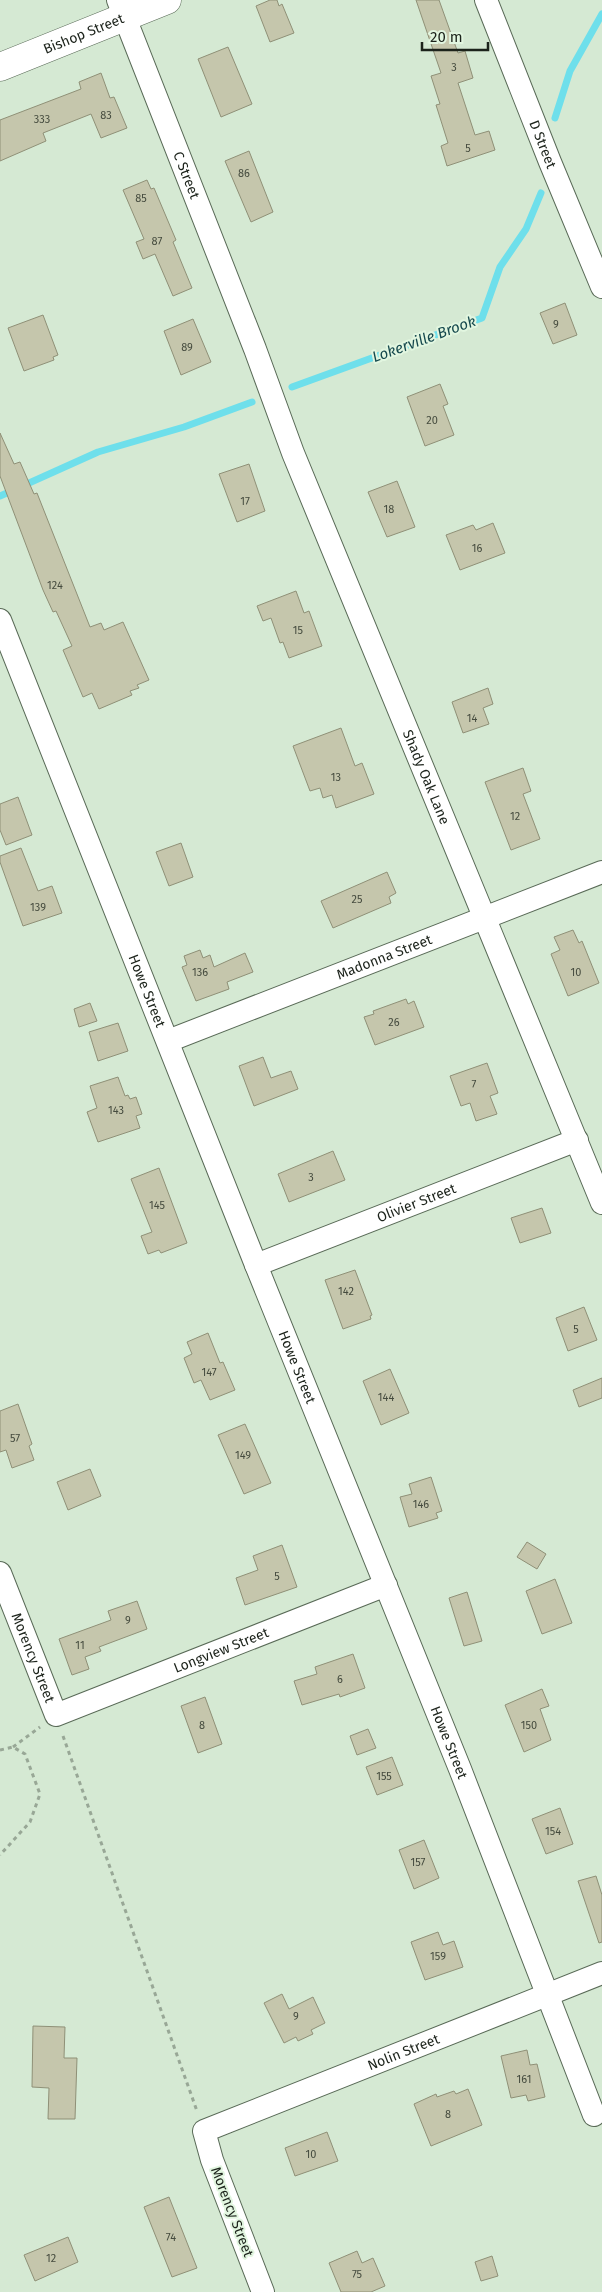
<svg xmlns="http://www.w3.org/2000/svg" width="602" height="2292" viewBox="0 0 602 2292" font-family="'Fira Sans',sans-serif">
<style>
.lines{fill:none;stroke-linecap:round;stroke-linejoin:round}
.stream{stroke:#6edfeb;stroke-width:7}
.building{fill:#c5c6ac;stroke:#8f9077}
.minor-casing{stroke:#596a57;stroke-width:24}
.tertiary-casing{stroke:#596a57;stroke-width:29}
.path{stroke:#98a796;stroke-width:3;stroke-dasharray:4 4;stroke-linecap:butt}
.minor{stroke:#fff;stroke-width:22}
.tertiary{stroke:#fff;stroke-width:28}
.labels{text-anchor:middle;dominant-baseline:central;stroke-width:4;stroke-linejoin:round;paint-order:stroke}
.number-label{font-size:11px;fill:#464c3f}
.street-label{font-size:14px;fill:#1c231b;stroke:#e2f6e0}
.water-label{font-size:15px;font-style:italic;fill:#15484d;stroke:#e2f6e0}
</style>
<rect width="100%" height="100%" fill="#d5e9d3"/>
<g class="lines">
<path class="stream" d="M555,118L570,71L602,14
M292,387L482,318L500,267L526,229L541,193
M0,496L98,452L184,427L252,402"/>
</g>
<path class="building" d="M270,0H277L279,6L282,4L294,33L270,42L256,6Z
M416,0H439L458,53L465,51L473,78L458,83L475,135L489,131L495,150L447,166L441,146L448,143L436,105L440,104L431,76L441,73Z
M228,47L252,104L221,117L198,59Z
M101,73L110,98L114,97L127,128L101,138L91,114L43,133L46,141L0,161V120L81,89L79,82Z
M249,151L273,212L251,222L225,161Z
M147,180L151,189L154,188L176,240L173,242L192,288L173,296L155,254L143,259L136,242L144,239L123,190Z
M565,303L577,335L553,344L540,313Z
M43,315L58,355L53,357L54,360L24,371L8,328Z
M193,319L211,362L181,375L164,331Z
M440,384L448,404L443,406L454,435L425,446L407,397Z
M0,433L14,464L20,462L34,494L37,493L90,627L101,623L104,630L123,622L149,680L137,685L139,688L130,691L132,695L99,709L92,693L83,697L63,650L72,646L56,611L53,612L43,590L0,476Z
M249,464L265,511L237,522L219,474Z
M397,481L415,527L387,537L368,492Z
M493,523L505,553L460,570L446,535L473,525L476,530Z
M296,591L304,613L309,611L322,646L289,658L283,642L280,643L271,618L263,621L257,606Z
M488,688L493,704L483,708L489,724L463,733L452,702Z
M341,728L355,766L362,763L374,794L336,808L332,795L323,798L320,788L310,791L293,746Z
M523,768L531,791L523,794L540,839L511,850L485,782Z
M18,797L32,835L6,845L0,830V804Z
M181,843L193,877L169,886L156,852Z
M21,848L38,891L52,886L62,913L23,926L0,862V856Z
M387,872L396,893L389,897L391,903L333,928L321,901Z
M573,930L579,943L582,941L599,983L568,996L551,954L560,950L554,937Z
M200,950L203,958L210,955L214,967L245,953L253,972L227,982L229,989L196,1001L182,967L187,965L184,956Z
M406,999L408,1004L414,1001L424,1027L375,1045L364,1017L374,1014L373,1011Z
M90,1003L97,1021L79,1027L74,1009Z
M118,1023L128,1051L98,1061L89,1032Z
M263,1057L271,1078L291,1071L298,1089L254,1106L239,1066Z
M487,1063L498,1093L490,1096L497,1114L476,1121L470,1103L461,1106L450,1076Z
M118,1077L125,1096L128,1095L130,1099L136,1097L142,1114L136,1116L140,1128L98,1142L87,1112L97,1108L90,1086Z
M333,1151L345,1180L289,1202L278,1174Z
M159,1168L187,1243L161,1253L159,1250L148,1254L141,1236L152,1232L131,1179Z
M542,1208L551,1233L520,1243L511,1218Z
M355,1270L372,1315L370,1316L371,1319L343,1329L325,1280Z
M584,1307L597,1340L568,1351L556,1318Z
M208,1333L220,1363L223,1362L235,1390L210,1400L201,1380L194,1383L184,1358L192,1354L187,1342Z
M390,1369L409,1413L381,1425L363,1381Z
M602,1378V1398L579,1407L573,1390Z
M18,1404L32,1444L29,1446L34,1460L12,1468L6,1450L0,1452V1411Z
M245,1424L271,1483L244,1494L218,1435Z
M90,1469L101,1496L68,1510L57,1482Z
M431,1477L442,1511L436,1513L438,1518L409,1527L400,1497L412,1494L409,1484Z
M527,1542L546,1554L537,1569L517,1557Z
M282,1545L297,1587L245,1605L236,1578L258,1570L253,1556Z
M555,1579L572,1623L542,1634L526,1591Z
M467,1592L482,1641L464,1646L449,1598Z
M137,1601L147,1629L99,1647L101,1651L85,1657L89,1669L72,1675L59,1639L111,1620L108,1611Z
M353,1654L365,1688L340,1697L339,1694L302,1705L294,1681L317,1674L315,1667Z
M542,1689L549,1706L540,1709L551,1740L524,1752L505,1705Z
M205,1697L222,1744L198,1753L181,1706Z
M368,1729L376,1748L357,1755L350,1736Z
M392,1757L403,1785L377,1795L366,1767Z
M560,1808L573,1844L546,1854L532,1819Z
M424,1840L439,1878L414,1889L399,1850Z
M596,1876L602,1895V1942L599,1943L578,1881Z
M438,1932L443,1945L454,1941L463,1967L425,1980L411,1942Z
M282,1994L289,2009L313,1997L325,2023L311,2030L313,2034L298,2041L296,2037L284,2043L264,2003Z
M33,2026L65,2027L64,2058H77L75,2119H48L49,2088L32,2087Z
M527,2050L530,2065L537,2064L545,2097L528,2101L526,2095L511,2098L501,2056Z
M468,2089L482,2125L431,2146L414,2104L436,2094L437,2097L454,2091L456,2094Z
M327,2132L338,2161L295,2176L285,2148Z
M169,2197L197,2268L172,2277L144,2207Z
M68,2237L78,2262L35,2281L24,2255Z
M357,2251L362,2263L373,2258L385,2286L371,2292H341L329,2263Z
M492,2256L498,2276L481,2281L475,2262Z"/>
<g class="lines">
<g class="minor-casing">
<g id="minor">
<path id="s1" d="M118,0L255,349L293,453L602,1203"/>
<path id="s2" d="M486,0L550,162L602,287"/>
<path id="s3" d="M0,620L256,1265L460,1769L594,2115"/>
<path id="s4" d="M168,1041L602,872"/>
<path id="s5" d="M256,1265L577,1140"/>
<path id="s6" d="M0,1573L56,1715L386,1585"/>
<path id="s7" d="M263,2292L212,2160L204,2131L602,1973"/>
</g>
</g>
<g class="tertiary-casing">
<g id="tertiary">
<path id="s8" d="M0,67L167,0"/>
</g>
</g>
<path class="path" d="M63,1736L197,2111
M13,1747L40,1727
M0,1750L13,1747L25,1754L40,1794L30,1822L0,1855"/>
<use href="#minor" class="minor"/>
<use href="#tertiary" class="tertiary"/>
</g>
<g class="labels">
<g class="number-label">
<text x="454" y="67">3</text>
<text x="106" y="115">83</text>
<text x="42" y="119">333</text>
<text x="468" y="148">5</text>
<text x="244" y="173">86</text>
<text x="141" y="198">85</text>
<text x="157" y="241">87</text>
<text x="556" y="324">9</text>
<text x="187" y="347">89</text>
<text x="432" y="420">20</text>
<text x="245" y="501">17</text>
<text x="389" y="509">18</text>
<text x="477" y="548">16</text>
<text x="55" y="585">124</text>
<text x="298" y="630">15</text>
<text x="472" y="718">14</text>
<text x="336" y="777">13</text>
<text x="515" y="816">12</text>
<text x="357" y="899">25</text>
<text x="38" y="907">139</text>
<text x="200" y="972">136</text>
<text x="576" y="972">10</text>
<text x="394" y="1022">26</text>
<text x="474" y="1084">7</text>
<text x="116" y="1110">143</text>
<text x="311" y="1177">3</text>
<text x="157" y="1205">145</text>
<text x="346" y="1291">142</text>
<text x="576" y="1329">5</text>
<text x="209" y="1372">147</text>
<text x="386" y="1397">144</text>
<text x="15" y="1438">57</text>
<text x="243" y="1455">149</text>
<text x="421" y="1504">146</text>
<text x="277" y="1576">5</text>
<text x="128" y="1620">9</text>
<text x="80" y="1645">11</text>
<text x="340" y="1679">6</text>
<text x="202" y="1725">8</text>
<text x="529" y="1725">150</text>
<text x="384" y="1776">155</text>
<text x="553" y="1831">154</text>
<text x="418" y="1862">157</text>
<text x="438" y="1956">159</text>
<text x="296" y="2016">9</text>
<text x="524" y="2079">161</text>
<text x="448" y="2114">8</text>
<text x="311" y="2154">10</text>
<text x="171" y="2237">74</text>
<text x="51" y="2258">12</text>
<text x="357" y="2274">75</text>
</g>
<g class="street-label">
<text stroke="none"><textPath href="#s8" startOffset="90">Bishop Street</textPath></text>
<text stroke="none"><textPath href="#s2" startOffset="155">D Street</textPath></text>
<text stroke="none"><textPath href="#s1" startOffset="188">C Street</textPath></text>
<text stroke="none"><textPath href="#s1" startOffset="836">Shady Oak Lane</textPath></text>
<text stroke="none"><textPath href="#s4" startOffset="232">Madonna Street</textPath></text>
<text stroke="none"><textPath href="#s3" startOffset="399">Howe Street</textPath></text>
<text stroke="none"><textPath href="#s5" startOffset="172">Olivier Street</textPath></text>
<text stroke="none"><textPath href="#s3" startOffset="804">Howe Street</textPath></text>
<text stroke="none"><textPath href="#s6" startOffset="330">Longview Street</textPath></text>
<text stroke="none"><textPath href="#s6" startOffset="91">Morency Street</textPath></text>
<text stroke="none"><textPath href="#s3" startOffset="1209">Howe Street</textPath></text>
<text stroke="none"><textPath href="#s7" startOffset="386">Nolin Street</textPath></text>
<text transform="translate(232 2212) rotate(69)">Morency Street</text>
</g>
<g class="water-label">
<text transform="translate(424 339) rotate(-20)">Lokerville Brook</text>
</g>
</g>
<path d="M422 42v8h66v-8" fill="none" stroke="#1c231b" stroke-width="2.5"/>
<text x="430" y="42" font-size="15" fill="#1c231b" stroke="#e2f6e0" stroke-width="4" paint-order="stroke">20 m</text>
</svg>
